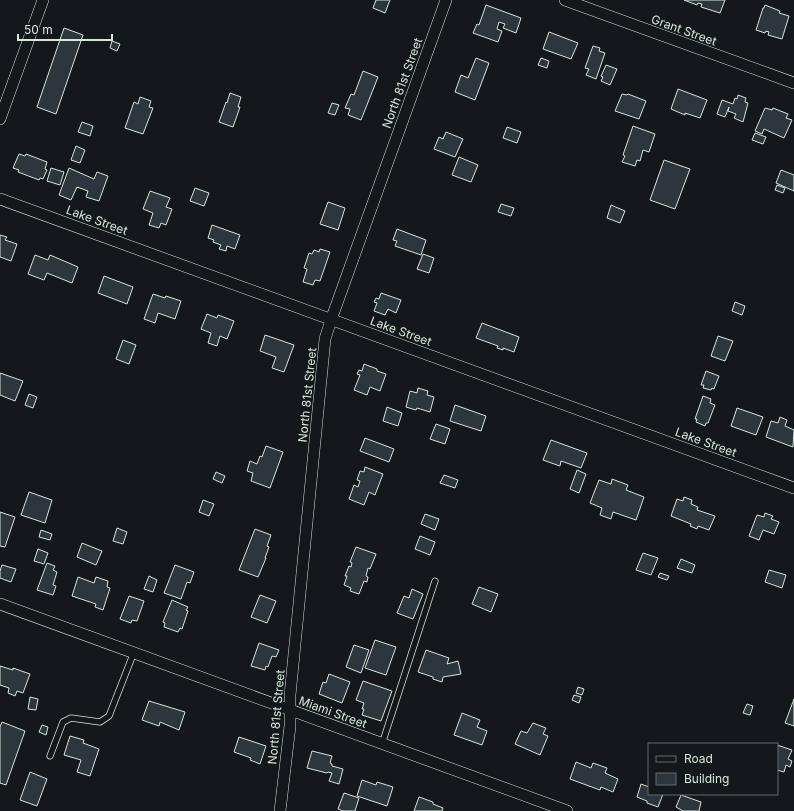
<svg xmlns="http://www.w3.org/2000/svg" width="794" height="811" viewBox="0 0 794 811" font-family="Inter,sans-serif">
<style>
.building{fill:#2c363c;stroke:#d8e6dc}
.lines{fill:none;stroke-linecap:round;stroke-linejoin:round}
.service-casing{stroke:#d8e6dc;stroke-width:7}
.minor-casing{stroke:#d8e6dc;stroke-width:12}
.service{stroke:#14181c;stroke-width:5.5}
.minor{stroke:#14181c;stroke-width:11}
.labels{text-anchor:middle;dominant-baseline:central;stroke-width:3;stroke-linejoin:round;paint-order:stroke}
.street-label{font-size:12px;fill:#d8e6dc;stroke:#14181c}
</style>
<rect width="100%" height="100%" fill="#14181c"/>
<path class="building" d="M376,0H390L385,13L373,8Z
M684,0H725L720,13L701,7L702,4L698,3L697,5Z
M486,5L521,18L516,33L503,28L505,24L499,22L497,29L502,31L498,42L473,33L477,24L479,25Z
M765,5L780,11L779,13L789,16L782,39L768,35L769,32L766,31L765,33L756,30L763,8H764Z
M64,28L83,35L56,114L37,107Z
M549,32L578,43L571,59L543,49Z
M112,41L120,44L117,51L110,48Z
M593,46L600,48L599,51L605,53L596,79L586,75L589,69L585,68Z
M476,58L489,63L475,100L455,92L461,75L468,78Z
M541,58L549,61L547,68L538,65Z
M606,65L617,69L610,85L601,81L603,77L601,76Z
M363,71L378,77L361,120L348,115L350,109L345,108L351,94L354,95Z
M678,89L707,100L700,118L685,113V115L671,109Z
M230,93L241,97L238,107H240L233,127L219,122L226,102L227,103Z
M622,94L627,95L628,94L646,101L639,119L615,111Z
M738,95L746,98L745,102L748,103L743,122L734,118L736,114L728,111L729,107L725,117L717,114L722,100L733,104L735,98L737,99Z
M140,97L151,101L149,107L153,108L143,134L125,128L134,102L138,104Z
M332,103L339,105L335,115L328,113Z
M765,108L772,110L773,108L788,114L786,118L792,120L784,138L764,129L762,134L755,131Z
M82,122L93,126L90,136L78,132Z
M633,126L655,134L649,152L643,150L640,161L637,160L635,166L622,162L625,156L623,155Z
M507,127L521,132L517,143L503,138Z
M446,132L463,139L455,157L434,149L439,137L443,139Z
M755,133L766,137L763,144L752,140Z
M76,146L85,150L80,163L71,160Z
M19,154L25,156L26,154L47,162L45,169L47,170L43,179L40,178L39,180L18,172L19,170L13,168Z
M459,157L478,165L471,182L452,175Z
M664,160L690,169L675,209L650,200Z
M51,168L64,172L60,185L47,181Z
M69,168L94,179L97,172L108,176L99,201L86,197L88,191L77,187L71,200L59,195Z
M781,170L794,175V191L776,183Z
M777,185L785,188L783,193L775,190Z
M195,188L209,193L204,206L190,201Z
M150,191L170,198L166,207L172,209L166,225L161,223L159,228L149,225L153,213L143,209Z
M328,202L345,208L338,230L320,224Z
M501,204L514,208L511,216L498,212Z
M611,205L625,211L620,223L607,218Z
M212,225L240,235L235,249L227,246L226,251L219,249L221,245L213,242L214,240L208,238Z
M397,229L426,240L421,255L395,246L397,241L393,240Z
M0,235L7,237L5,240L17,244L11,261L0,257Z
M320,249L330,252L320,281L315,280L313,285L303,282L307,269L304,268L309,253L312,254L314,250L319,252Z
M423,254L434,258L429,273L417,269Z
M35,255L48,260L50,255L78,267L72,283L47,273L44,280L28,274Z
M104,276L133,287L127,304L98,293Z
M381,293L401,300L396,313L388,309L385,315L374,311L377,303L374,302L376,298L379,299Z
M153,294L165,298L166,296L181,301L175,319L158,313L155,323L144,319Z
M735,302L745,306L742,315L732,311Z
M207,314L217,318L218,315L234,321L227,339L220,336L217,346L208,343L211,333L201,329Z
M482,323L519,337L514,352L503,348V350L497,348L498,346L476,338Z
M265,335L294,345L284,372L272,368L276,357L260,351Z
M718,336L733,341L725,361L711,356Z
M123,340L136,345L129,364L116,359Z
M364,364L377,369V371L386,374L380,391L370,387L367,395L354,390L360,375L357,374L359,370L362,371Z
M706,371L719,376L714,389L712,388L711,390L703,388L704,385H701Z
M0,373L23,381L15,401L0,395Z
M418,388L428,391L427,395L434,397L430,412L417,408L416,410L406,407L410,391L417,393Z
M29,394L37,397L33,408L25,405Z
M703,396L711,399L710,403L715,405L708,423H706L705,426L696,422L697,419H695Z
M455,405L486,416L481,431L450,421Z
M387,407L402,413L398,426L383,421Z
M737,408L763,417L756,435L731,426Z
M780,417L787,420L785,426L794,430L793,447L766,437L771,421L778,423Z
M436,424L450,429L445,444L430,439Z
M365,438L394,449L389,462L360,451Z
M551,440L587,453L581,468L561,461L560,466L543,460Z
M266,446L283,452L270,488L251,481L253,473L247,471L250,461L257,464L260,456L262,457Z
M365,467L383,474L375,495L369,492L364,505L349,499L354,485L358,487L360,481L357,480L360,471L364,472Z
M577,470L586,474L579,493L570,489Z
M216,472L225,476L222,483L213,479Z
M444,475L458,480L455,488L440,483Z
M612,479L628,485L626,490L644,497L636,520L613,512L611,519L600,515L602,508L590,503L599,480L611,484Z
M29,492L52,500L45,523L21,515Z
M684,497L692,500L691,504L698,507L697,510L715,516L709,530L698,526L697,529L690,526L691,524L671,516L677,499L683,501Z
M203,500L214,504L209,516L199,512Z
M0,512L15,517L5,547L0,546Z
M765,513L773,516L771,519L779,522L774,534L763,530L759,540L749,536L757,515L764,517Z
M425,514L439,519L435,530L421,524Z
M117,528L127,532L123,544L113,541Z
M255,529L271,535L267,546L269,547L265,558H266L258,577L239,570Z
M41,530L52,534L50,540L39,537Z
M420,536L435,542L430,555L415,549Z
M82,543L102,551L96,565L77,557Z
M356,547L376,554L370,569L368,568L366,576L368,577L367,582L364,581L359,594L350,591L351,588L344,585L347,576H345L349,566L351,567L352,563L350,562Z
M38,549L48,553L44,564L34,561Z
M643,553L658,558L651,575L636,570Z
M681,559L695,565L692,573L677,568Z
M47,563L55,566L53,570L57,572L53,585L56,586L53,595L37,590Z
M2,565L16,569L11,582L0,578V571Z
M175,565L194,572L190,583L187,582L181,599L164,593Z
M769,570L786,575L782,588L765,582Z
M660,573L669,576L667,580L658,577Z
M149,576L157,580L153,592L144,589Z
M78,577L94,583L96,577L108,581L107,587L110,588L103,610L95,607L96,604L72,596Z
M479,587L498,594L491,612L472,604Z
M412,589L423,594L413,619L397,613L404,596L409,598Z
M260,595L276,601L267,623L251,617Z
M129,596L144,601L137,621L132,620L131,623L120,619Z
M172,600L188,607L186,610L188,611L182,629L180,628L178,632L164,627L165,623L163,622Z
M375,640L396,647L386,675L365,668Z
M259,643L279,650L276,657L272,656L268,667L266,666L265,670L251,666Z
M354,645L369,650L361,673L346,667Z
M426,650L449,658L447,664L458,661L461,674L443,677L442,682L433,679V677L418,672Z
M0,666L13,670V668L30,674L23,693L17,691L15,696L8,693L9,688L0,685Z
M329,674L350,682L342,703L319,694L323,682L326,683Z
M363,681L392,691L381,721L362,715L364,709H362L364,703L356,700Z
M578,687L584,689L582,695L576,693Z
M574,695L581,697L579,703L572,700Z
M30,697L38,699L36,710L28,709Z
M794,699V726L785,723Z
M149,701L185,712L179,730L160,722L159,726L142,720Z
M747,704L753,706L750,715L743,713Z
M462,713L480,720L477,727L487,731L482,745L454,735Z
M2,722L25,731L6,785L0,783V727Z
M533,723L546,728L543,734L548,736L540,755L515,744L521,731L527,733Z
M42,725L48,727L46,735L39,732Z
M70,736L84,740L83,743L99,749L90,776L77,772L81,760L64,755Z
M239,737L266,746L260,764L250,760L251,758L234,752Z
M777,745L792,750L788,759L792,761L790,767L786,765L784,772L777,770Z
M312,751L332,756L330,763L332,764V766L343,769L339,784L329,781L332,773L328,772L327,773L307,768Z
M576,762L591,768L593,763L607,768L605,773L618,779L613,792L601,787L600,790L570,779Z
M30,772L47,779L37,806L20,800Z
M362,780L376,785L377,782L393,787L387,806L357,796Z
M641,784L649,787V794H663L658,807L647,803V801L637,797Z
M344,793L359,798L355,811H343L338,809Z
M681,795L701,802L699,811H683L676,807Z
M419,797L433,802V804L443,808L442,811H414Z"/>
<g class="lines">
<g class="service-casing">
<path id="service" d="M382,744L435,581
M50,756L63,722L71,718L100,722L109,716L134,652"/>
</g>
<g class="minor-casing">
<path id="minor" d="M565,0L794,83
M0,119L43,0
M0,199L794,488
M0,604L567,811
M280,811L290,726V695L325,339L331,320L446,0"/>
</g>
<use href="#service" class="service"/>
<use href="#minor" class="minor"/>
</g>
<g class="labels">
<g class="street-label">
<text transform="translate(684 30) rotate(20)">Grant Street</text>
<text transform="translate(402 83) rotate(-70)">North 81st Street</text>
<text transform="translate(97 220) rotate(20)">Lake Street</text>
<text transform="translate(401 331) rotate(20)">Lake Street</text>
<text transform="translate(307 395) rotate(-84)">North 81st Street</text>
<text transform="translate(706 442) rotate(20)">Lake Street</text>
<text transform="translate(333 712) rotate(20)">Miami Street</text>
<text transform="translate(276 717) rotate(-85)">North 81st Street</text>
</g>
</g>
<rect x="648" y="743" width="130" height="52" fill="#14181c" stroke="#626a69"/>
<rect x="656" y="756" width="20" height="6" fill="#14181c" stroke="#626a69"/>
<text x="684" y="763" font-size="12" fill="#d8e6dc">Road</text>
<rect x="656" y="773" width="20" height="12" fill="#2c363c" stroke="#626a69"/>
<text x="684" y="783" font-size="12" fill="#d8e6dc">Building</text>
<path d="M18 34v6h94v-6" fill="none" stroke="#d8e6dc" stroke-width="2"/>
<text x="24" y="34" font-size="12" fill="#d8e6dc" stroke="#14181c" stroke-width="3" paint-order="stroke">50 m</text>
</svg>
